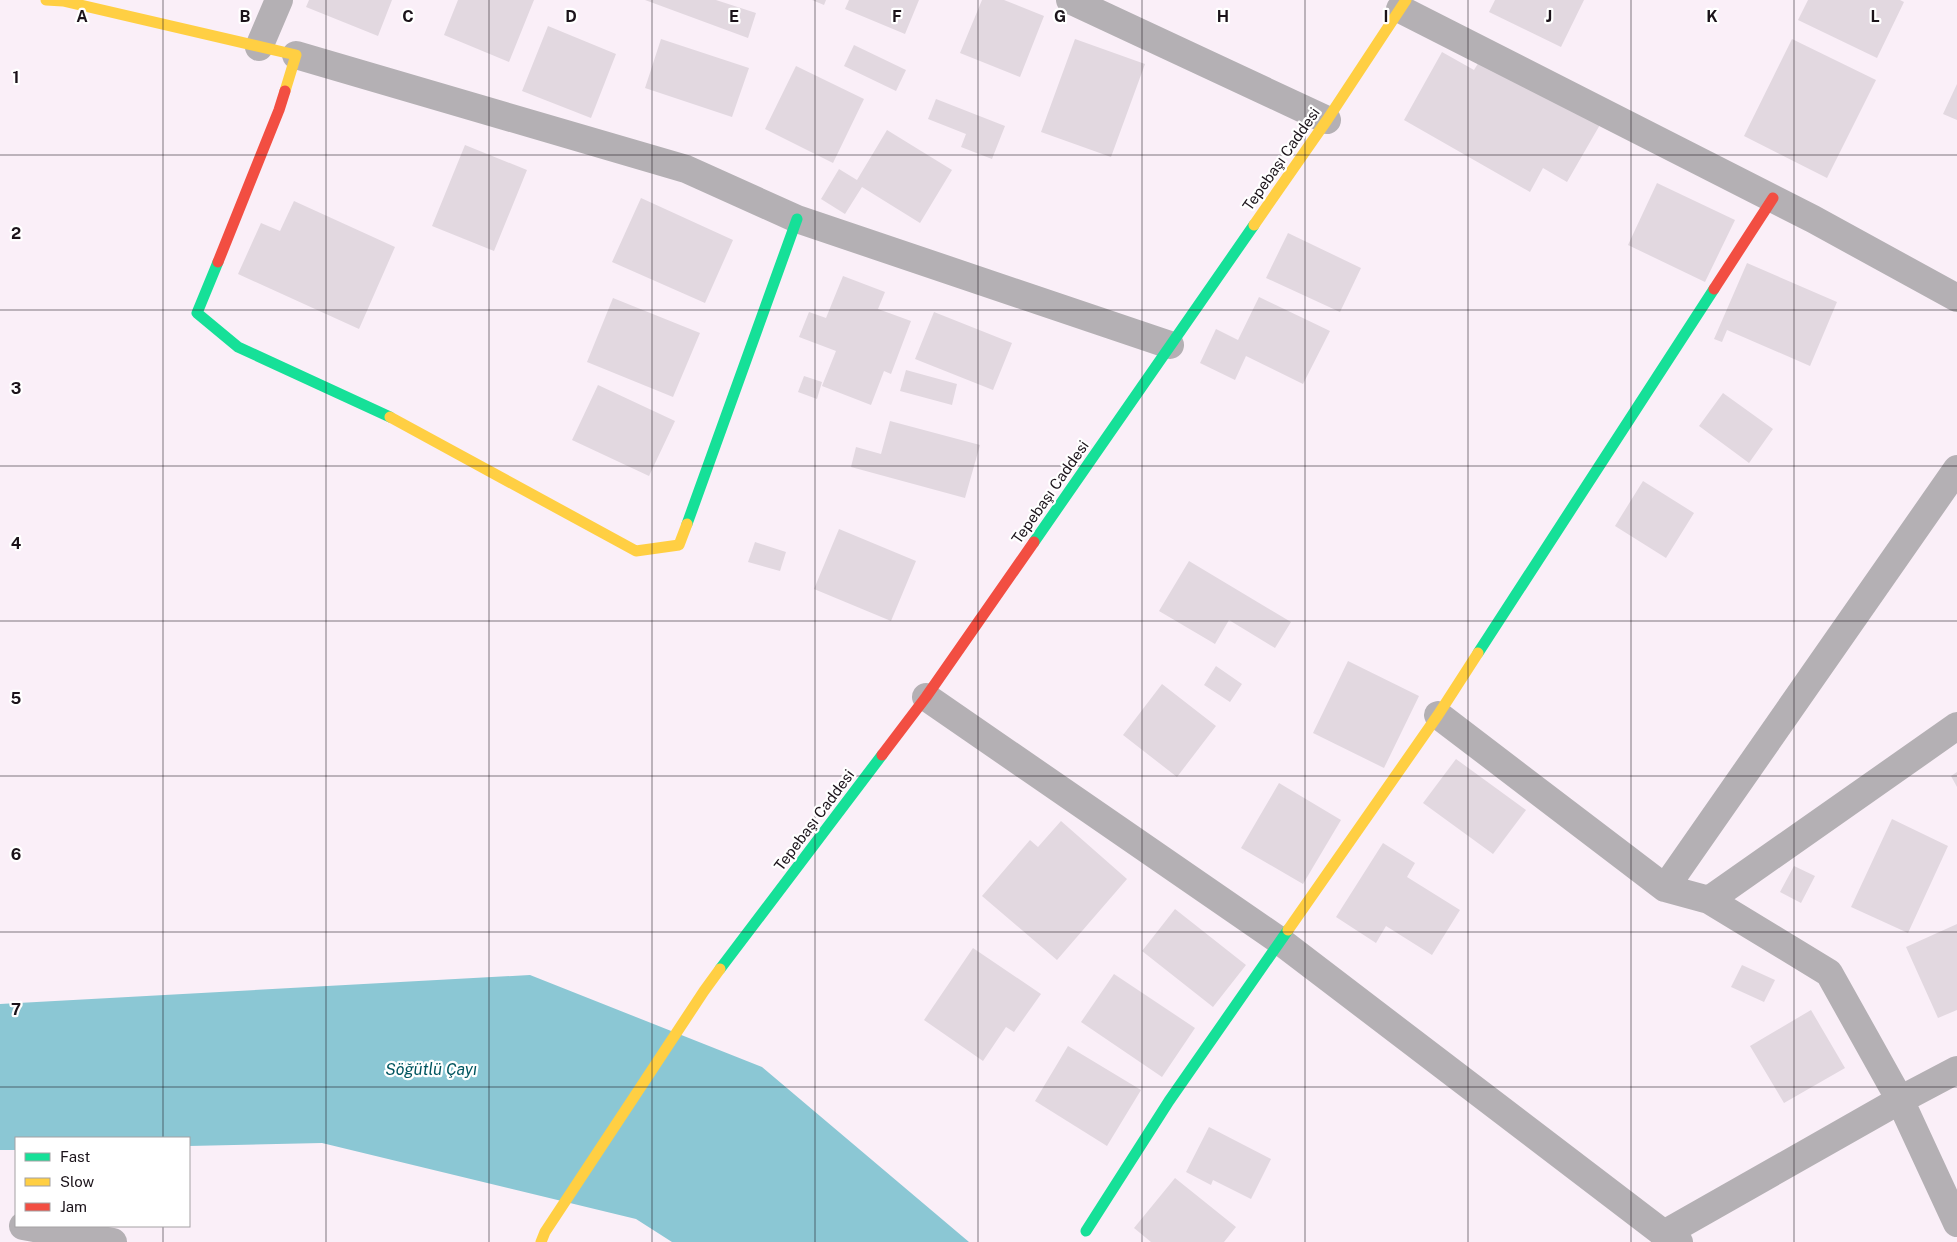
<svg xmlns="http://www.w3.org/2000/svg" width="1957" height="1242" viewBox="0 0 1957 1242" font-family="'Public Sans',sans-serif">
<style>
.water{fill:#8bc7d4}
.building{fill:#e2d8e0}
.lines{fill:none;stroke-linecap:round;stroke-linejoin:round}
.street{stroke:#b4b0b4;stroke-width:28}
.fast{stroke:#16e098;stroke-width:11}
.slow{stroke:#ffcf43;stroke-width:11}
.jam{stroke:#f24e42;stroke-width:11}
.grid{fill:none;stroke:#1b131a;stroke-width:1;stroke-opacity:0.55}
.labels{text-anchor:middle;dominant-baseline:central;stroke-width:4.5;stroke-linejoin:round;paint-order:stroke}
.street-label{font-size:15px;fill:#1b131a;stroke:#fff}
.water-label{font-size:16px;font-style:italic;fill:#00555f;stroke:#fff}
.grid-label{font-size:16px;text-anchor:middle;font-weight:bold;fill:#1b131a;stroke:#fff;stroke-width:4.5;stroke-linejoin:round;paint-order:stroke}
</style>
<rect width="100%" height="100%" fill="#faeff8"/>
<path class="water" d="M530,975L762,1067L969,1242H672L636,1219L322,1143L189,1146V1138H16V1150H0V1004Z"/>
<path class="building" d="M309,0H392L378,36L306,7Z
M458,0H534L509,62L444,35Z
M645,0H716L756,13L748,38Z
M812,0H826L824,5Z
M849,0H919L905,34L845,9Z
M982,0H1004L1044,16L1020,77L960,53Z
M1495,0H1584L1561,47L1489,12Z
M1808,0H1900L1904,2L1877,58L1798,20Z
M548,26L616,54L591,118L522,91Z
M661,39L749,68L732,117L645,88Z
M1075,39L1145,64L1111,157L1041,132Z
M1792,39L1876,80L1827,178L1744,136Z
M854,45L906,70L896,91L844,66Z
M1442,52L1474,70L1482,57L1601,123L1567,182L1543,168L1530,192L1404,120Z
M796,66L864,99L833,163L765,129Z
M1957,84V120L1943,114Z
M936,99L1005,126L992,159L961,147L966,134L928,119Z
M887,130L952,170L920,223L862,187L845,214L821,199L839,169L857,180Z
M465,145L527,170L494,251L432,226Z
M1657,183L1735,220L1705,282L1628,245Z
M641,198L733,240L705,303L612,262Z
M294,201L395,247L359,329L238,274L261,223L280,231Z
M1288,233L1361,268L1340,312L1266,278Z
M1747,263L1837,302L1810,366L1727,330L1722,342L1714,339Z
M843,276L885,292L878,309L911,321L891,374L884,371L871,405L822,386L836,351L799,337L809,312L826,318Z
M1259,297L1330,331L1303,384L1246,356L1235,380L1200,363L1216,329L1238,340Z
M613,298L700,333L673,397L587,362Z
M934,312L1012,343L993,390L915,359Z
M906,370L957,384L952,405L900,391Z
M804,376L822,382L817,399L798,392Z
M598,385L675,421L649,476L572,440Z
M1723,393L1773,429L1749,463L1699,426Z
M890,421L980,445L965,498L851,467L856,447L881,454Z
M1643,481L1694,513L1666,558L1615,526Z
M839,529L916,561L891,621L814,589Z
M755,542L786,552L780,571L748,562Z
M1189,561L1291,622L1275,648L1229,620L1215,644L1159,611Z
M1348,661L1419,696L1384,768L1313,733Z
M1216,666L1242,684L1230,702L1204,685Z
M1162,684L1216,726L1177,777L1123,735Z
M1456,759L1526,810L1493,854L1423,803Z
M1957,772V787L1951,776Z
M1279,783L1341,820L1303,884L1241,848Z
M1892,819L1948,846L1908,933L1851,907Z
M1061,821L1127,879L1057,960L982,896L1030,840L1038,847Z
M1383,843L1415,863L1407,877L1460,910L1432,955L1386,926L1376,943L1336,917Z
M1794,866L1815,876L1801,903L1780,892Z
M1175,909L1246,965L1213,1007L1142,951Z
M1957,924V1010L1938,1018L1906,947Z
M973,948L1041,994L1014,1032L1006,1027L983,1061L924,1020Z
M1742,965L1775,980L1764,1002L1731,987Z
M1114,974L1195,1028L1162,1077L1081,1022Z
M1811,1010L1845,1068L1784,1103L1750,1046Z
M1068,1046L1141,1090L1107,1146L1035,1101Z
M1209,1127L1271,1159L1251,1199L1213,1180L1211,1185L1186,1172Z
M1175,1178L1236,1227L1224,1242H1151L1134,1228Z"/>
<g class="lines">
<path class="street" d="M1070,0L1327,120
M1400,9L1813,219L1957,298
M259,47L279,0
M296,55L686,169L797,219L1170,345
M926,697L1280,941L1664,1234L1679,1242
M1438,715L1665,888L1709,900L1829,973L1900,1100L1957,1223
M1665,888L1957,469
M1709,900L1957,726
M23,1226L113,1242
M1665,1242L1664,1234L1900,1100L1957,1070"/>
<path class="fast" d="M218,262L197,313L238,347L390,417
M687,524L797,219
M1034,542L1254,225
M1478,653L1714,289
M720,969L882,755
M1086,1231L1169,1101L1288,930"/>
<path class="slow" d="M46,0L63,1L296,55L285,91
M1254,225L1327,120L1406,0
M390,417L636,551L679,545L687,524
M1288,930L1438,715L1478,653
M541,1242L545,1232L704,991L720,969"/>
<path class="jam" d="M218,262L279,110L285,91
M1714,289L1773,198
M882,755L926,697L1034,542"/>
</g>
<path class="grid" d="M163,0V1138M326,0V1242M489,0V1242M652,0V1242M815,0V1242M978,0V1242M1142,0V1242M1305,0V1242M1468,0V1242M1631,0V1242M1794,0V1242M0,155H1957M0,310H1957M0,466H1957M0,621H1957M0,776H1957M0,932H1957M0,1087H1957M163,1226V1242"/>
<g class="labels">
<g class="street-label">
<text transform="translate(1281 159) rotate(-55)">Tepebaşı Caddesi</text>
<text transform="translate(1050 492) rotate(-55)">Tepebaşı Caddesi</text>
<text transform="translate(814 820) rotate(-53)">Tepebaşı Caddesi</text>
</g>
<g class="water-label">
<text x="431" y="1069">Söğütlü Çayı</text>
</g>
</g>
<g class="grid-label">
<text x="82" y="22">A</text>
<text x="245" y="22">B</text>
<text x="408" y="22">C</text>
<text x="571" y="22">D</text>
<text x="734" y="22">E</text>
<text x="897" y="22">F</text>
<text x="1060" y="22">G</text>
<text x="1223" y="22">H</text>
<text x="1386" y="22">I</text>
<text x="1549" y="22">J</text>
<text x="1712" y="22">K</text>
<text x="1875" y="22">L</text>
<text x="16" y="83">1</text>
<text x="16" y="239">2</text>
<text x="16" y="394">3</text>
<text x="16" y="549">4</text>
<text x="16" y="704">5</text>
<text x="16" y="860">6</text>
<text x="16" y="1015">7</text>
</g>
<rect x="15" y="1137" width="175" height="90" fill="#ffffff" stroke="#a4a1a3"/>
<rect x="25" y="1153" width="25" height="8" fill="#16e098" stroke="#a4a1a3"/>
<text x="60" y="1162" font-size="15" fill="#1b131a">Fast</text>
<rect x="25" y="1178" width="25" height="8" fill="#ffcf43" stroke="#a4a1a3"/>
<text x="60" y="1187" font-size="15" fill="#1b131a">Slow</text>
<rect x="25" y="1203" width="25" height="8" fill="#f24e42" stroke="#a4a1a3"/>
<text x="60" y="1212" font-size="15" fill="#1b131a">Jam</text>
</svg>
